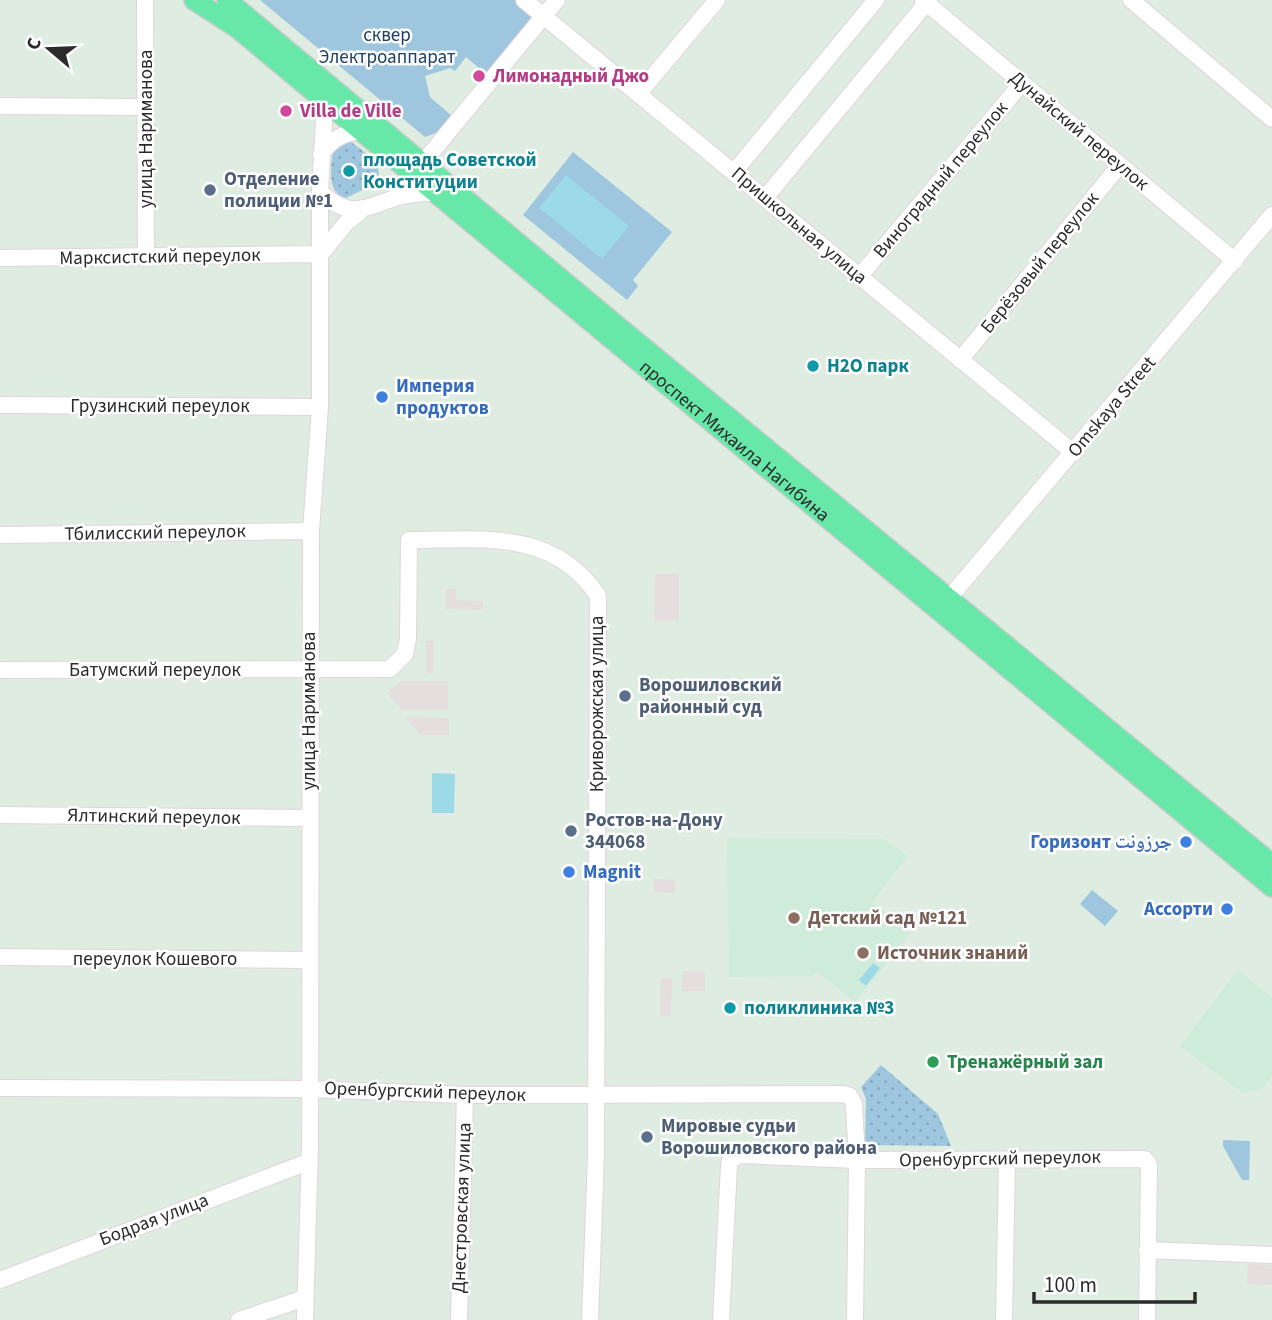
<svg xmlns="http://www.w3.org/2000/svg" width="1272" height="1320" viewBox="0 0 1272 1320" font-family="'Source Sans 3','Noto Naskh Arabic',sans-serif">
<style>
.industrial{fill:#e5dede}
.education{fill:#cfecdb}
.grass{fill:url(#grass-dots)}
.park{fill:#9ec6df}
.pitch{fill:#9bdae6}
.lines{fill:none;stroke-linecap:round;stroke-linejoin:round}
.minor-casing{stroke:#e3d4da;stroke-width:18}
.major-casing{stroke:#ccc;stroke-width:22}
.minor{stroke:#fff;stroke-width:16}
.major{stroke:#67e8a8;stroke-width:19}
.hotel-dot{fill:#d1479c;stroke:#fff;stroke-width:2.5}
.culture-dot{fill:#0f9aa8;stroke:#fff;stroke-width:2.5}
.service-dot{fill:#5c6f8a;stroke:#fff;stroke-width:2.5}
.shop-dot{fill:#3f7fe0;stroke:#fff;stroke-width:2.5}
.education-dot{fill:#8d6e63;stroke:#fff;stroke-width:2.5}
.leisure-dot{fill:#2e9e5b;stroke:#fff;stroke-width:2.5}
.labels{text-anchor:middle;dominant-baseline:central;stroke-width:5;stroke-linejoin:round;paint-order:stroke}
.park-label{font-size:19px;fill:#1f4064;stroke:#fff}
.hotel-label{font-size:19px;font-weight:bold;fill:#b23c85;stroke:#fff;text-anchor:start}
.street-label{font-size:19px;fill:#2b2b2b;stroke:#fff}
.culture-label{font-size:19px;font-weight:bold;fill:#0d838f;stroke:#fff;text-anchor:start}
.service-label{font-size:19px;font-weight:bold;fill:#4e5e75;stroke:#fff;text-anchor:start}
.shop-label{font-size:19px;font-weight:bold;fill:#366cbe;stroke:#fff;text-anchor:start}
.education-label{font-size:19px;font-weight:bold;fill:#785e54;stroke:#fff;text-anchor:start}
.leisure-label{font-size:19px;font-weight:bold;fill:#27864d;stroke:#fff;text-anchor:start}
</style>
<defs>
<pattern id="grass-dots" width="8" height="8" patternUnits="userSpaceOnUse" patternTransform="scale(1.75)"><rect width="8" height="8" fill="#9ec6df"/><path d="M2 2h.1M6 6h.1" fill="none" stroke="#88aac0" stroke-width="1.8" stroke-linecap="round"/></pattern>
</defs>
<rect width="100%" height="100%" fill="#deece2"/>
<path class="industrial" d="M655,574H679V621H654Z
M446,589H456V600L483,601V610L446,609Z
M426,641H434L433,673H426Z
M402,681H448V710H402L387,693Z
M405,717L449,718V735H421Z
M654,879L675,880V893L654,892Z
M682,971H705V991H682Z
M661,978H672L671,1016H660Z
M1248,1264L1272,1265V1285L1247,1284Z"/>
<path class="education" d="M727,838L884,839L908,856L872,902L910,934L855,1002L817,972L813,976L729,977Z
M1238,970L1272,997V1076L1261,1090L1242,1093L1180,1046Z"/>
<path class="grass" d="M349,140C363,152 387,164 376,183L346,198C325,193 332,164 333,147Z
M881,1065L938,1114L951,1146L865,1145L866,1099L861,1087Z"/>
<path class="park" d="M260,0H520L534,18L486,74L466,57L455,71L450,68L425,76L430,97L453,117L441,131L425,137Z
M573,152L672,232L633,280L638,286L627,300L523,215Z
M1092,890L1118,911L1105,926L1080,904Z
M1223,1140L1250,1141L1249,1180H1242L1223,1146Z"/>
<path class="pitch" d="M566,175L629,226L602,259L539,208Z
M432,773L455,774L454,813H432Z
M873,963L880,968L866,986L859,980Z"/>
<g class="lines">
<g class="minor-casing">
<path id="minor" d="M145,0L146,258
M524,0L1074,453
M923,0L1235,261
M1131,0L1272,119
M639,93L717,0
M0,106L146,107
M321,154C334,136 348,131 370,131
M734,172L876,0
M320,192C350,219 362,209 395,198C407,194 420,193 433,193
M394,198L557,0
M765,198L929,0
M321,254L346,223L360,212
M0,258L321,254
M859,277L1022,83
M960,360L1120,165
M0,405L320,407
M0,535L311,531
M950,597L1272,215
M0,670L390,669L405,654L408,639L409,540C480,540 553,528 598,596L596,1154L590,1320
M0,815L308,818
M0,957L309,960
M0,1088L310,1089L465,1095L843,1094L850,1096L854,1104L857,1160L855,1320
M1147,1250L1272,1255
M0,1280L308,1162
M239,1320L305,1298
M305,1320L310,1146L311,531L320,407V192L325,101
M459,1320L465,1095
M721,1320L729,1166L730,1160L741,1155L857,1160L1145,1159L1149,1165L1147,1320
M1004,1320L1007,1160"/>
</g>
<g class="major-casing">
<g id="major">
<path id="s1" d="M194,0L237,28L1272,887"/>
<path d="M227,0L621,329L1272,864"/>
</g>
</g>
<use href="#minor" class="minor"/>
<use href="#major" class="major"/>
</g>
<g class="hotel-dot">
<circle cx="479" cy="76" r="7"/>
<circle cx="286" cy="111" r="7"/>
</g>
<g class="culture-dot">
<circle cx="349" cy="171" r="7"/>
<circle cx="813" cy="366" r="7"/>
<circle cx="730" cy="1008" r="7"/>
</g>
<g class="service-dot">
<circle cx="210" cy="190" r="7"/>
<circle cx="625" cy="696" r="7"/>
<circle cx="571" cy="831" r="7"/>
<circle cx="647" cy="1137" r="7"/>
</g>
<g class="shop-dot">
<circle cx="382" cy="397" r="7"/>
<circle cx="1186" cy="842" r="7"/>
<circle cx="569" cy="872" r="7"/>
<circle cx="1227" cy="909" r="7"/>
</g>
<g class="education-dot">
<circle cx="794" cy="918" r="7"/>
<circle cx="863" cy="953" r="7"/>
</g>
<circle class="leisure-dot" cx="933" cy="1062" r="7"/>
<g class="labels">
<g class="park-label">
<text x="387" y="35">cквер<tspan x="387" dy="22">Электроаппарат</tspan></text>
</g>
<g class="hotel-label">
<text x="493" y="76">Лимонадный Джо</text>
<text x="300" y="111">Villa de Ville</text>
</g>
<g class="street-label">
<text transform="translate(146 129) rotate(-90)">улица Нариманова</text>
<text transform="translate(1079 131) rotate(40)">Дунайский переулок</text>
<text transform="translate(941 180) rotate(-50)">Виноградный переулок</text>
<text transform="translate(799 226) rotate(40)">Пришкольная улица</text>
<text transform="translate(160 257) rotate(-1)">Марксистский переулок</text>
<text transform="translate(1040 263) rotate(-51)">Берёзовый переулок</text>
<text x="160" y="406">Грузинский переулок</text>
<text transform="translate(1112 407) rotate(-50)">Omskaya Street</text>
<text stroke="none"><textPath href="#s1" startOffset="698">проспект Михаила Нагибина</textPath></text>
<text transform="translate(155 533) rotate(-1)">Тбилисский переулок</text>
<text x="155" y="670">Батумский переулок</text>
<text transform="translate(597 704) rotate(-90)">Криворожская улица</text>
<text transform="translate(309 711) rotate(-90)">улица Нариманова</text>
<text transform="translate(154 817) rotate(1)">Ялтинский переулок</text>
<text x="155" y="959">переулок Кошевого</text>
<text transform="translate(425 1092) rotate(2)">Оренбургский переулок</text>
<text transform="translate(1000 1159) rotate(-1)">Оренбургский переулок</text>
<text transform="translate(462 1208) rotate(-88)">Днестровская улица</text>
<text transform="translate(154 1220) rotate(-21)">Бодрая улица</text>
</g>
<g class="culture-label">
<text x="363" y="160">площадь Советской<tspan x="363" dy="22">Конституции</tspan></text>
<text x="827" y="366">H2O парк</text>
<text x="744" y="1008">поликлиника №3</text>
</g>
<g class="service-label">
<text x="224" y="179">Отделение<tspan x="224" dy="22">полиции №1</tspan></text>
<text x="639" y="685">Ворошиловский<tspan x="639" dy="22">районный суд</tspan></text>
<text x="585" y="820">Ростов-на-Дону<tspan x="585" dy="22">344068</tspan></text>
<text x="661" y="1126">Мировые судьи<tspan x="661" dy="22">Ворошиловского района</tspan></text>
</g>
<g class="shop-label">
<text x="396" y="386">Империя<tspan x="396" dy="22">продуктов</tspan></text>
<text x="1172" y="842" text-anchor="end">Горизонт جرزونت</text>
<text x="583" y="872">Magnit</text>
<text x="1213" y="909" text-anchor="end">Ассорти</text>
</g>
<g class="education-label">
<text x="808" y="918">Детский сад №121</text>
<text x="877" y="953">Источник знаний</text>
</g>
<g class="leisure-label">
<text x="947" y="1062">Тренажёрный зал</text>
</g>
</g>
<g transform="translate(49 49) rotate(289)" stroke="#ffffff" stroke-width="5" paint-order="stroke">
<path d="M0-5L12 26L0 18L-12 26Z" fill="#2b2b2b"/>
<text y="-10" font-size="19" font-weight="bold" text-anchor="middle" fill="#2b2b2b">С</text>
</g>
<path d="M1034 1292v10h161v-10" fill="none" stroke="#2b2b2b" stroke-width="3.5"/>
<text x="1044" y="1292" font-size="21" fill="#2b2b2b" stroke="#ffffff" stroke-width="5" paint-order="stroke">100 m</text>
</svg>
